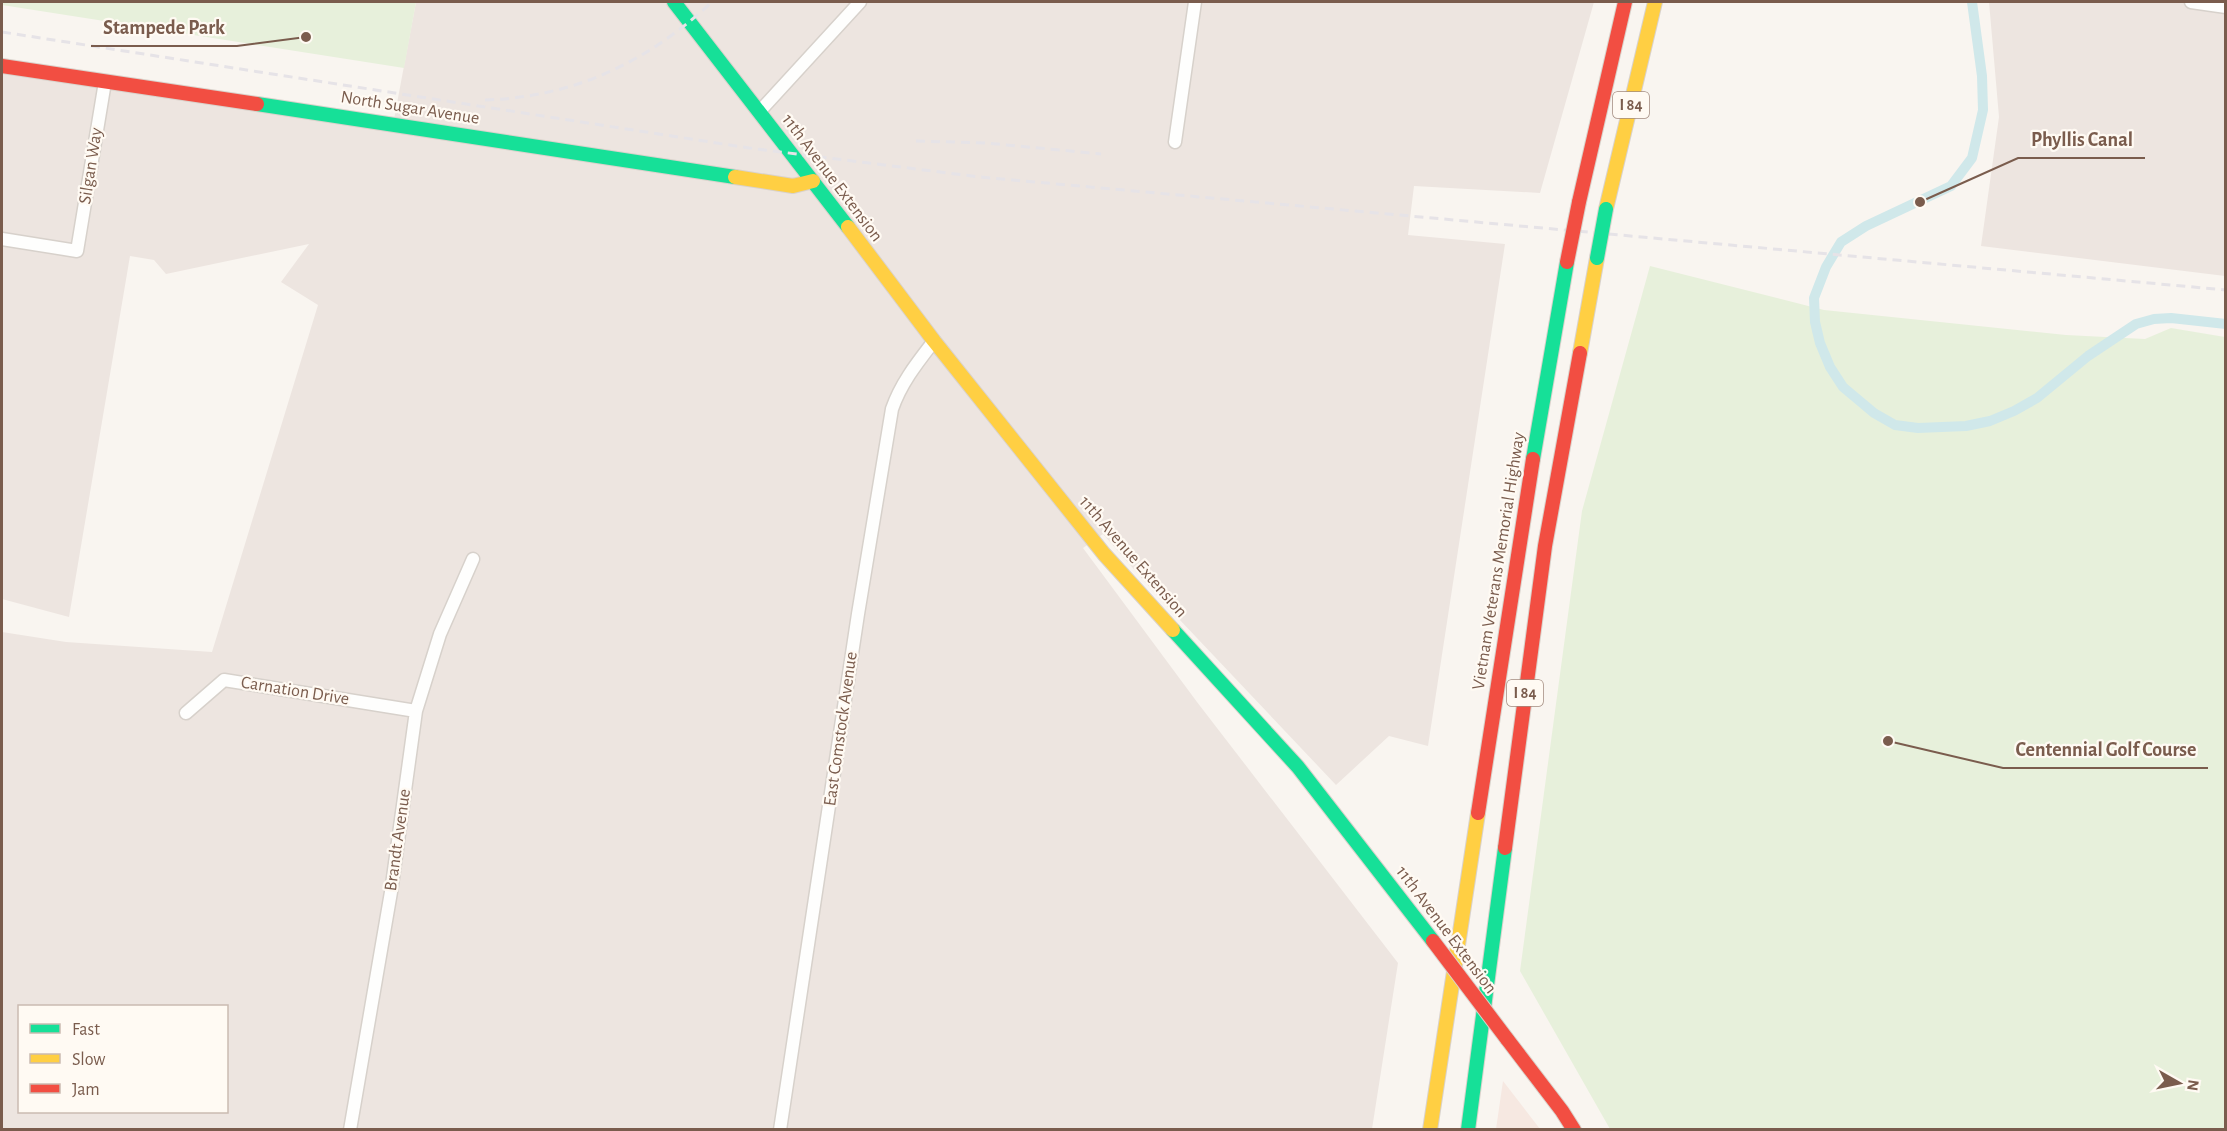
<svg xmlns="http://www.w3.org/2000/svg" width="2227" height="1131" viewBox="0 0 2227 1131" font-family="'Alegreya Sans',sans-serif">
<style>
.commercial{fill:#f6e8e1}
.industrial{fill:#ede5e0;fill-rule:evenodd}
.green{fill:#e7f0db}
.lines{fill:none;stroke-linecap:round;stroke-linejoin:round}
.canal{stroke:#d0e8ea;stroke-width:10}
.street-casing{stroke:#d7d1cb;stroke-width:15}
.fast-casing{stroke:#d9d2cb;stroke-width:16}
.slow-casing{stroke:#d9d2cb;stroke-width:16}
.jam-casing{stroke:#d9d2cb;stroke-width:16}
.street{stroke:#fefefd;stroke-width:12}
.fast{stroke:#16e098;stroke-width:14}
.slow{stroke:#ffcf43;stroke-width:14}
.jam{stroke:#f24e42;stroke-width:14}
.rail{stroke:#e6e3e7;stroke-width:3;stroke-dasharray:9 6;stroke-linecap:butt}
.fast-bridge-casing{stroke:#d9d2cb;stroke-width:16;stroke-linecap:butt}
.jam-bridge-casing{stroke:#d9d2cb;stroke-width:16;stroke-linecap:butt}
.fast-bridge{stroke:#16e098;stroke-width:14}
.jam-bridge{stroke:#f24e42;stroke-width:14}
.labels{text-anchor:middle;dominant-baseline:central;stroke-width:4.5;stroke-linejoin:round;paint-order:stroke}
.shield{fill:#fffaf3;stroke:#a28b7f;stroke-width:1.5}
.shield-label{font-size:16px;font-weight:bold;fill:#7a5c4d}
.street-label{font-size:18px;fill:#7a5c4d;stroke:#fffaf3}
.leader{fill:none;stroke:#7a5c4d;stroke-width:2}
.callout-dot{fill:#7a5c4d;stroke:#fffaf3;stroke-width:2}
.callout-label{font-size:20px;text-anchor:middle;font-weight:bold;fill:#7a5c4d;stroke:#fffaf3;stroke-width:4.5;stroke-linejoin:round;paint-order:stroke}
</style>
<rect width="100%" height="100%" fill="#f9f5f0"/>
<path class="commercial" d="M1503,1081L1540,1129H1496Z"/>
<path class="industrial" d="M416,2H1594L1540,193L1414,186L1408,235L1505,244L1428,746L1389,736L1336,785L1161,600L1103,534L1083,548L1197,702L1398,963L1372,1129H2V632L66,642L212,652L318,305L281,282L309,244L166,274L154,260L130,256L69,617L2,599V74L392,130ZM20,1006H226V1112H20Z
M1989,2H2225V276L1981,246L1999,117Z"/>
<path class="green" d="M2,2H416L404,68L2,5Z
M1650,266L1824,310L2066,335L2145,339L2171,328L2225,337V1129H1610L1520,971L1582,511Z"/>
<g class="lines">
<path class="canal" d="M1972,2L1982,76L1983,110L1972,158L1951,186L1866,226L1841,242L1826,267L1814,298L1815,322L1820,343L1830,367L1843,387L1874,413L1895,425L1918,428L1966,426L1990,421L2014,411L2037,398L2088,356L2136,324L2154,319L2171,318L2226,324"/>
<g class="street-casing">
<path id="street" d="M2191,2L2226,7
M760,111L860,2
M1175,142L1195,2
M2,239L77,251L105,82
M186,713L224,680L416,711
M350,1130L391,892L416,711L440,634L473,559
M780,1130L858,614L892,409C901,383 917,363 934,341"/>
</g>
<g class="fast-casing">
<path id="fast" d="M674,2L848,227
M257,104L735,177
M1533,459L1567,262
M1173,630L1298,767L1433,941
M1468,1130L1505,848"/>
</g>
<g class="slow-casing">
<path id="slow" d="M735,177L793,186L813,181
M1606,209L1655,2
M848,227L934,341L1104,554L1173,630
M1580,353L1597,258
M1430,1130L1478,813"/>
</g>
<g class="jam-casing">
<path id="jam" d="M2,66L257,104
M1579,202L1625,2
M1478,813L1533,459
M1505,848L1545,546L1580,353
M1507,1039L1562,1111L1574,1130"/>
</g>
<use href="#street" class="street"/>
<use href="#fast" class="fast"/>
<use href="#slow" class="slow"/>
<use href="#jam" class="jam"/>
<path class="rail" d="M2,32L749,148L980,177L2226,290
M485,100C575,97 647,62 712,2
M916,141L986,143L1101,154"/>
<g class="fast-bridge-casing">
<path id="fast-bridge" d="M1597,258L1606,209"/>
</g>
<g class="jam-bridge-casing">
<path id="jam-bridge" d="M1567,262L1579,202
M1433,941L1507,1039"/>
</g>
<use href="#fast-bridge" class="fast-bridge"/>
<use href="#jam-bridge" class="jam-bridge"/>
</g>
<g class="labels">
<g class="shield">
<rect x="1613" y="92" width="36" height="26" rx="4.5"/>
<rect x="1507" y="680" width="36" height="26" rx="4.5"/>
</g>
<g class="shield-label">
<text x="1631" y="105">I 84</text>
<text x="1525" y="693">I 84</text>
</g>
<g class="street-label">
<text transform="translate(410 108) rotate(9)">North Sugar Avenue</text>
<text transform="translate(91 166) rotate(-81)">Silgan Way</text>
<text transform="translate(832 178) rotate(53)">11th Avenue Extension</text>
<text transform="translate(1133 557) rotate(49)">11th Avenue Extension</text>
<text transform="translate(1499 561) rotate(-81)">Vietnam Veterans Memorial Highway</text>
<text transform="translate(295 691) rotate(9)">Carnation Drive</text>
<text transform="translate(841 729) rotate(-82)">East Comstock Avenue</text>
<text transform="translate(398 840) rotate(-82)">Brandt Avenue</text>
<text transform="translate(1446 930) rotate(53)">11th Avenue Extension</text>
</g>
</g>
<path class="leader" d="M306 37L237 46H91M1920 202L2018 158H2145M1888 741L2003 768H2208"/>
<g class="callout-dot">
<circle cx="306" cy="37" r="6"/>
<circle cx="1920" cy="202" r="6"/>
<circle cx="1888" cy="741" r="6"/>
</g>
<g class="callout-label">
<text x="164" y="34">Stampede Park</text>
<text x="2082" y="146">Phyllis Canal</text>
<text x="2106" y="756">Centennial Golf Course</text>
</g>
<rect width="2227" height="1131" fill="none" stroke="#7a5c4d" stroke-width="6"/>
<rect x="18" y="1005" width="210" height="108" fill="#fffaf3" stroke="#cabbb1" stroke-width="1.5"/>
<rect x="30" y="1024" width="30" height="9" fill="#16e098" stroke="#cabbb1" stroke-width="1.5"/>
<text x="72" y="1035" font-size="18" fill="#7a5c4d">Fast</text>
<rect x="30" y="1054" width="30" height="9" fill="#ffcf43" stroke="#cabbb1" stroke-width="1.5"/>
<text x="72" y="1065" font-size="18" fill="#7a5c4d">Slow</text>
<rect x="30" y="1084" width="30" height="9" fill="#f24e42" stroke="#cabbb1" stroke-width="1.5"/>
<text x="72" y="1095" font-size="18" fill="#7a5c4d">Jam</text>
<g transform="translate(2179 1083) rotate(99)" stroke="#fffaf3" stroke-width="4.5" paint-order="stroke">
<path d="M0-4.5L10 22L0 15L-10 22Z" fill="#7a5c4d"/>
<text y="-9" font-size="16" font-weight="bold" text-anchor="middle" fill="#7a5c4d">N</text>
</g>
</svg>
